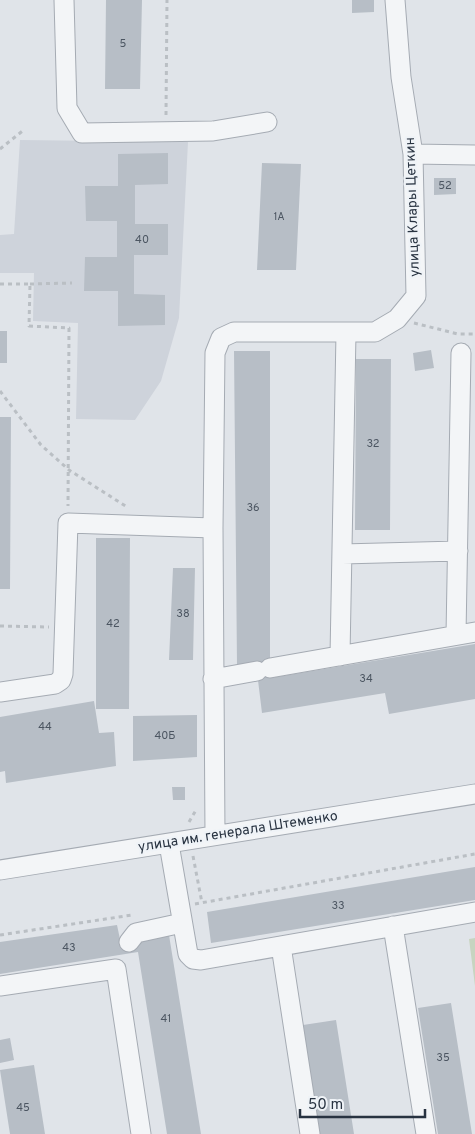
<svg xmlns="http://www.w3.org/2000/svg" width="475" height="1134" viewBox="0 0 475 1134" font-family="Overpass,sans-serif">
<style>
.built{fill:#ced3db}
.green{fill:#c7d4c0}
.building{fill:#b7bec6}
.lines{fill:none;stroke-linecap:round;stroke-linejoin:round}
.minor-casing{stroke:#a5abb3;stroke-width:21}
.path{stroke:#babfc4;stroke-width:3;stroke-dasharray:4 4;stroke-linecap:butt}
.minor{stroke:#f3f5f7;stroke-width:19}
.labels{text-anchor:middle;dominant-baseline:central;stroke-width:4.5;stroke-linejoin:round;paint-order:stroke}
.number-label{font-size:11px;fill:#4c5662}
.street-label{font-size:14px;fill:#283341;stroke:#eff3f7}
</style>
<rect width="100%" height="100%" fill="#e0e4e9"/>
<path class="built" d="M20,140L188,142L179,318L161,381L135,420L76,419L78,323L33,321L34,273H0V235L14,234Z"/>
<path class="green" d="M475,938V986L469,939Z"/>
<path class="building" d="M106,0H142L140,89H105Z
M352,0H374V12L352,13Z
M168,153V184L135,185V224H168V255H134V294L165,295V325L118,326V291H84L85,257H117V221H86L85,186H118V154Z
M262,163L301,164L296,270H257Z
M434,178H456V194L434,195Z
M0,331H7V363H0Z
M431,350L434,368L415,371L413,353Z
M234,351H270V678L475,644V699L389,714L385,693L262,713L256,664H237Z
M356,359H391L390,530H355Z
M0,417H11L10,589H0Z
M96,538H130L129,709H96Z
M173,568H195L193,660H169Z
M94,701L99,733L114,732L116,766L6,783L5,771L0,772V717Z
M197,715V757L133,761V716Z
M172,787H185V800H173Z
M475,867V900L211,943L207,912Z
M117,925L121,944L169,935L201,1134H167L138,952L0,974V942Z
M451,1003L472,1134H438L418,1008Z
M336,1020L354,1134H320L310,1072L303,1025Z
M10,1038L14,1060L0,1063V1040Z
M34,1065L45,1134H10L0,1070Z"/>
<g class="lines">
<g class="minor-casing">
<path id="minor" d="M64,0L67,108L82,133L213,131L267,122
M413,154L475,155
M342,554L458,551
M456,635L461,353
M340,656L346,333
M270,668L475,632
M213,679L257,671
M0,692L55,684L61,680L63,674L68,523L213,528
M215,835L213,528L215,353L221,338L234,332H375L397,319L416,296L413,154L401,77L395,0
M169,844L188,954L193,959L201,960L475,912
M0,870L475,794
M393,926L426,1134
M129,942L136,933L182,923
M281,946L310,1134
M0,986L116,969L141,1134"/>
</g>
<path class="path" d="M166,115L167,0
M0,149L25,129
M0,284H30L29,326L69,328L68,506
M30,284L72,283
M414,323L458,334H475
M0,391L41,445L69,470L127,507
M0,626L49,627
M189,822L196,810
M193,856L202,903
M195,904L475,854
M0,935L132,915"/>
<use href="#minor" class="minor"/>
</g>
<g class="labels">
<g class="number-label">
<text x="123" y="44">5</text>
<text x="445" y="186">52</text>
<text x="279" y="217">1А</text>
<text x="142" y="240">40</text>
<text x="373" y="444">32</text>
<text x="253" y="508">36</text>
<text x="183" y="614">38</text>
<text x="113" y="624">42</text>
<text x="366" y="679">34</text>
<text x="45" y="727">44</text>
<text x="165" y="736">40Б</text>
<text x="338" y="906">33</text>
<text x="69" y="948">43</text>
<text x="166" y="1019">41</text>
<text x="443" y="1058">35</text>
<text x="23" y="1108">45</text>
</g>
<g class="street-label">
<text transform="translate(413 207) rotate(-92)">улица Клары Цеткин</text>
<text transform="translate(238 832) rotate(-9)">улица им. генерала Штеменко</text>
</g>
</g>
<path d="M300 1109v8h125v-8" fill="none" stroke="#283341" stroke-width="2.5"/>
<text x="308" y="1109" font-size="15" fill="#283341" stroke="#eff3f7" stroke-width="4" paint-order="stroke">50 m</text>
</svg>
